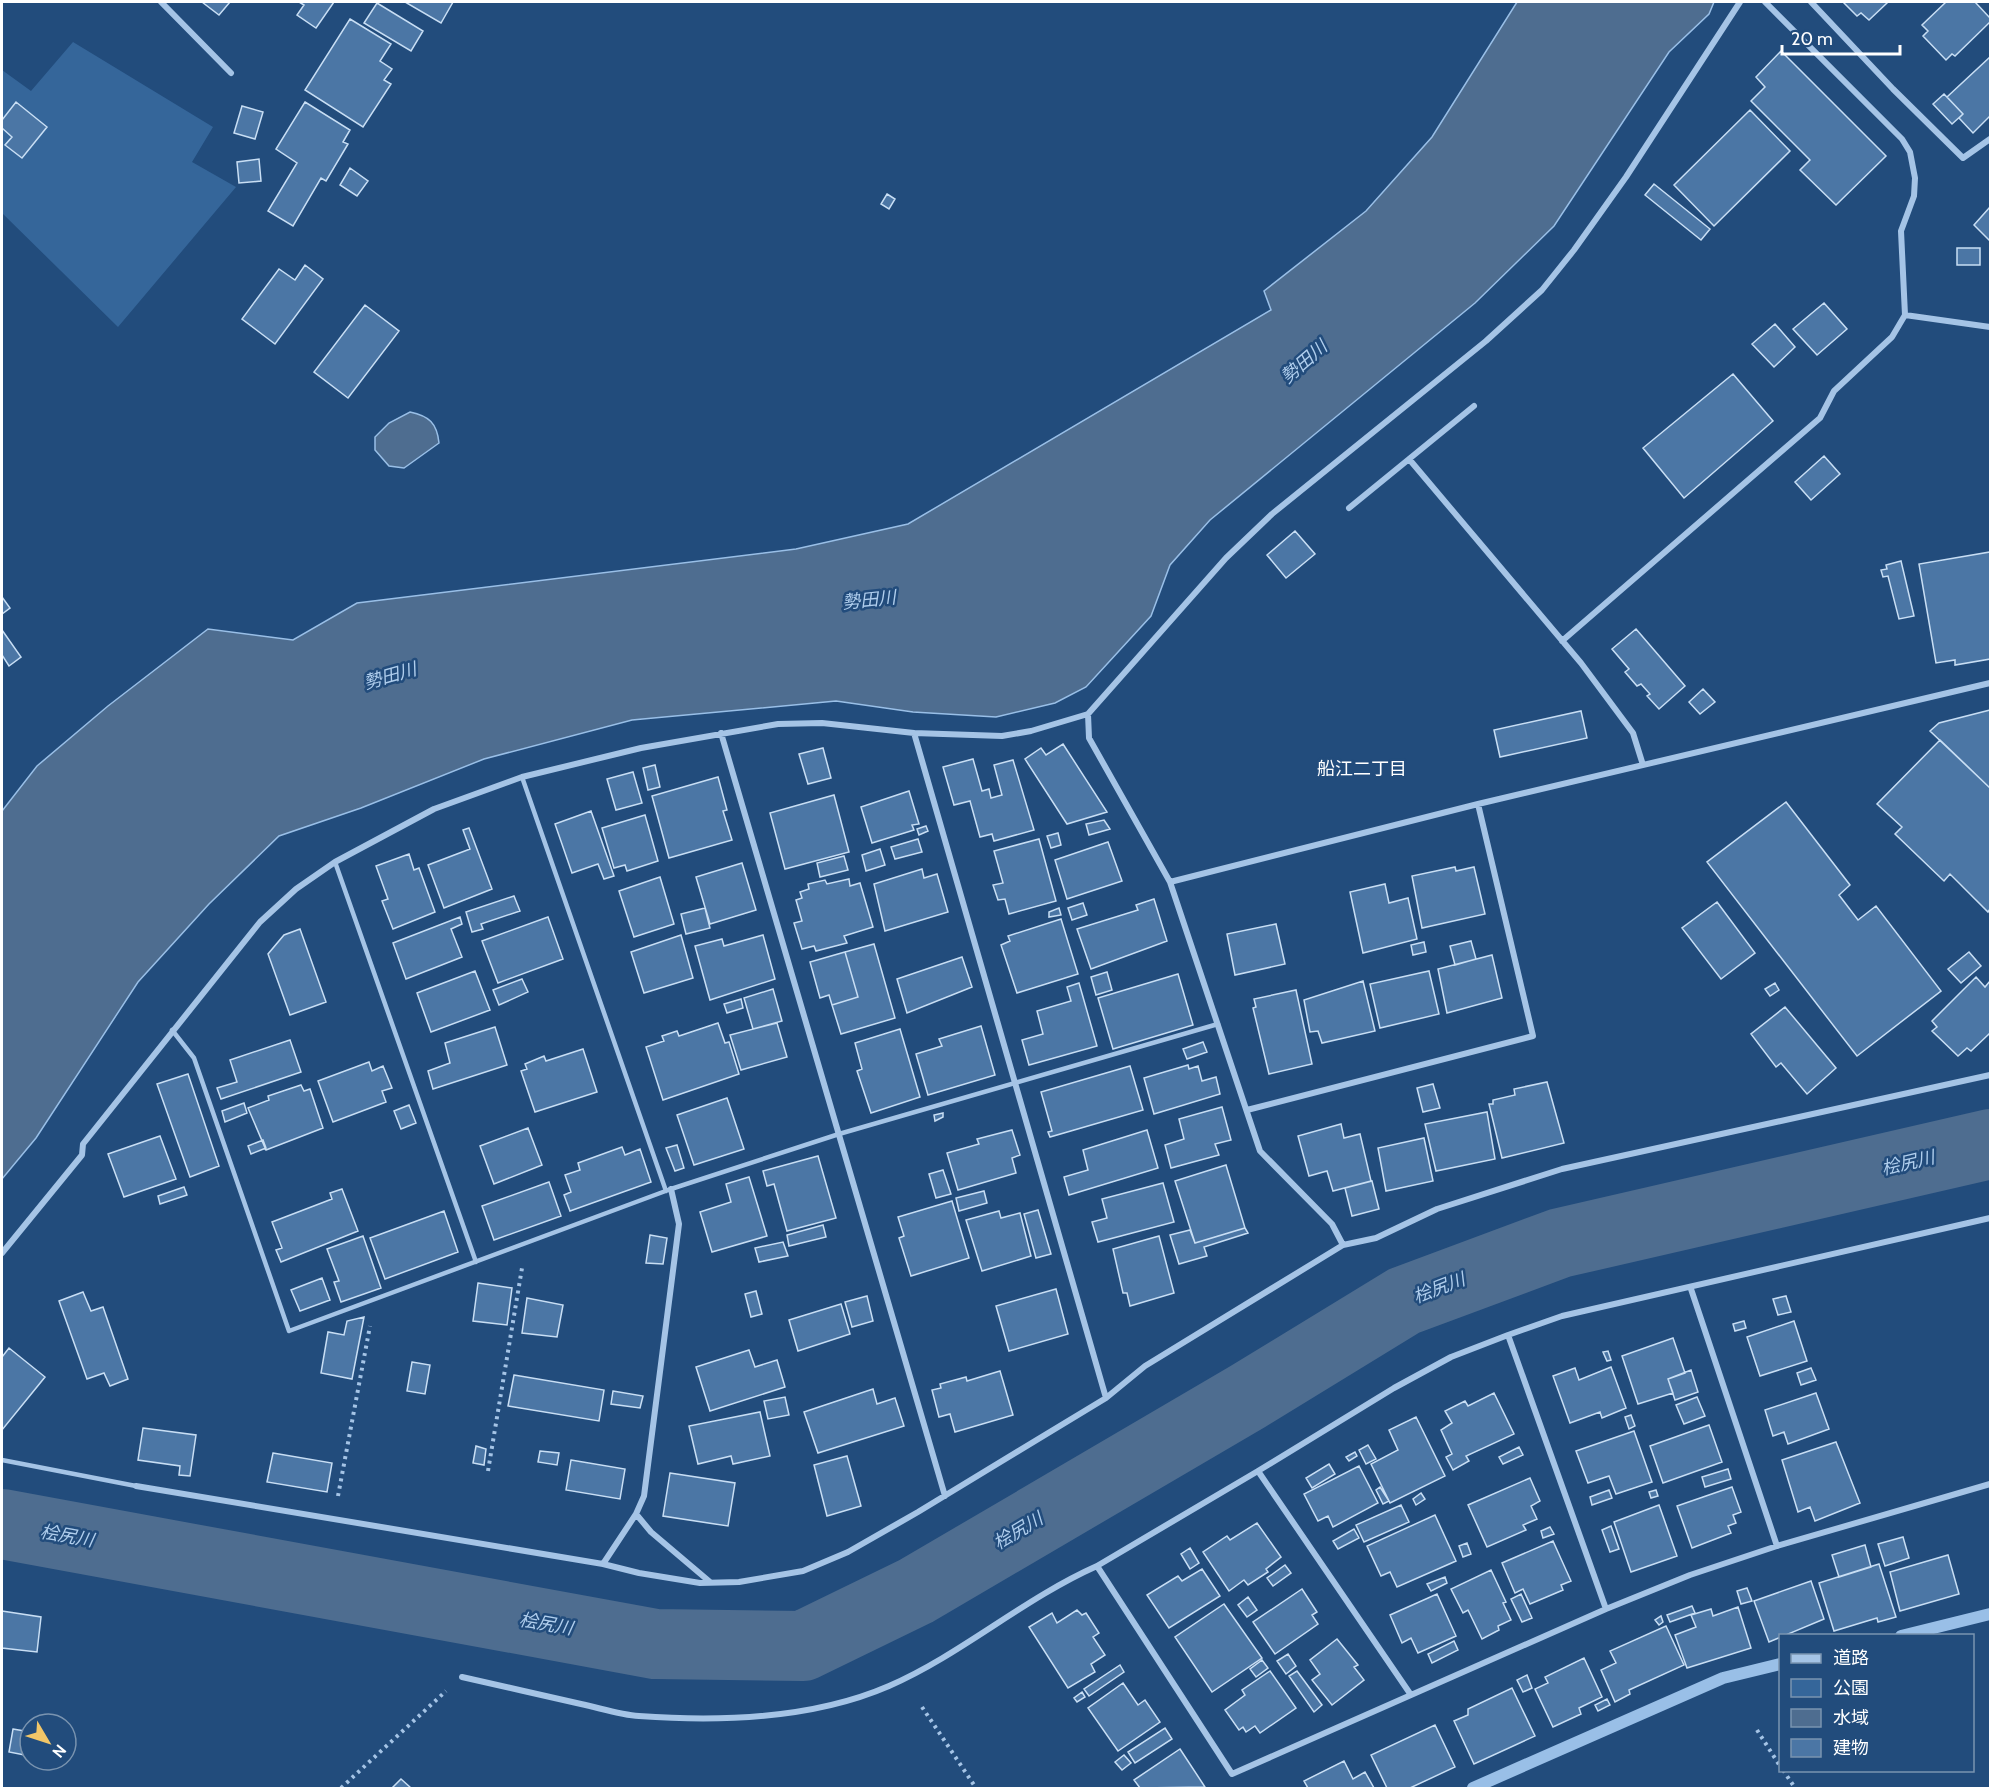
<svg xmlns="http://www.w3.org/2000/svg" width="1992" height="1790" viewBox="0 0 1992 1790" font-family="Cabin,'Noto Sans JP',sans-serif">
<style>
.green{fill:#35669a}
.water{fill:#4e6d90;stroke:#99bfe7;stroke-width:1.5}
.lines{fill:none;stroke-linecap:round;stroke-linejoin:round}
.stream{stroke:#99bfe7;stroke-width:12}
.river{stroke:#4e6d90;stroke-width:70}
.building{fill:#4b76a5;stroke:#c8def4;stroke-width:1.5}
.path{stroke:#a5c4e6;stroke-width:4;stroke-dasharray:3 4.5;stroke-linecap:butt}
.lane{stroke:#a5c4e6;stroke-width:4.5}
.street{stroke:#a5c4e6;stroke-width:6}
.labels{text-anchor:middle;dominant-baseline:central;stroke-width:5;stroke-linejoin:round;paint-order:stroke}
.water-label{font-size:18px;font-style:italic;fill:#b0ceed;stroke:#224c7c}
.neighbourhood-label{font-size:18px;fill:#fff;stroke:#224c7c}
</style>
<rect width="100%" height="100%" fill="#224c7c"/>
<path class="green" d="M73,42L213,127L192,162L236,187L118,327L2,213V70L31,91Z"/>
<path class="water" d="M1517,2H1714L1709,14L1669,52L1554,226L1475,303L1210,520L1170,565L1151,616L1086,687L1055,703L996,717L913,712L836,701L632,720L484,759L361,808L279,836L209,904L138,982L36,1138L2,1179V811L37,766L108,706L208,629L293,640L357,603L796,549L908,524L1271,310L1264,291L1366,211L1432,137Z
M410,412C429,416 437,423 439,443L404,468L389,466L375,450V437L389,423Z"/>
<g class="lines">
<path class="stream" d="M1901,1636L1990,1614
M1473,1788L1723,1678L1780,1664"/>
<path class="river" d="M2,1524L655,1644L803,1646L916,1591L1247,1397L1404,1301L1560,1243L1990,1144"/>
</g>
<path class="building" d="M202,2H230L219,15Z
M299,2H334L316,28L297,15L304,5Z
M405,2H453L441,23Z
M1843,2H1886L1887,3L1869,20L1861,13L1857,16Z
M1946,2H1975L1990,18V22L1955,56L1952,54L1946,60L1923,36L1928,31L1922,25Z
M377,3L423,31L411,51L364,23Z
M350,19L391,44L380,61L392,69L384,80L391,84L363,127L305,90Z
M1781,51L1886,156L1836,205L1800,170L1810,160L1751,101L1765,87L1756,77Z
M1990,57V116L1973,133L1959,118L1963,114L1947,97Z
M1944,94L1963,114L1952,124L1933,104Z
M16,102L47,127L22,158L5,145L12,137L2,128V120Z
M305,102L350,130L343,142L348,144L326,181L321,178L293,226L268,211L297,163L276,149Z
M242,106L263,112L255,139L234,133Z
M1750,110L1790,151L1714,226L1674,185Z
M259,159L261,181L239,183L237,162Z
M350,168L368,181L357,196L340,185Z
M1654,184L1710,229L1701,240L1645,195Z
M887,194L895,199L889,209L881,204Z
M1990,207V241L1974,225Z
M1957,248H1980V265H1957Z
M305,265L323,279L275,344L242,319L279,269L295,280Z
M1824,303L1847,329L1817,355L1793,329Z
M365,305L399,331L348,398L314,372Z
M1775,324L1795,347L1774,367L1752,344Z
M1733,374L1773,421L1684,498L1643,448Z
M1824,456L1840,474L1811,500L1795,482Z
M1295,531L1315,554L1286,578L1267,555Z
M1990,552V659L1955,665V660L1936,663L1919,564Z
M1901,561L1914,616L1899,619L1888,576L1883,577L1881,570L1887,569L1886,565Z
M2,597L10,608L2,614Z
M1636,629L1685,686L1659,709L1647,696L1650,694L1641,684L1637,686L1625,672L1629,669L1612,649Z
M2,630L21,657L9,666L2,655Z
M1703,689L1715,702L1700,714L1689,702Z
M1990,710V788L1930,731L1939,723Z
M1581,711L1587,738L1500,757L1494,730Z
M1940,740L1990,788V909L1988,912L1950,874L1944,881L1895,834L1902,827L1877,804Z
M1063,744L1107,812L1067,824L1025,759L1041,748L1046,755Z
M823,748L831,778L808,784L799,754Z
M973,759L982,791L989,789L991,798L1002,795L994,765L1013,760L1034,830L994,841L992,834L980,837L970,801L954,805L943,767Z
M655,765L660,787L648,790L643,768Z
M633,772L642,803L616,810L607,779Z
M718,777L727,810L723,811L732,840L669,858L652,796Z
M909,791L919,824L912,825L914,830L872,843L861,807Z
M834,795L849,852L785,869L770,813Z
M1786,802L1850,885L1839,895L1858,920L1876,906L1941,991L1857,1056L1707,862Z
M591,811L614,876L604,879L598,864L572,873L555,824Z
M645,815L658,861L627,871L625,865L614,868L602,828Z
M1104,820L1110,829L1089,835L1086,824Z
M926,826L928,831L919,835L917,829Z
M469,828L492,889L444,908L428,865L470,849L463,830Z
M1058,833L1061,845L1051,848L1047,836Z
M918,839L922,852L895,859L891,847Z
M1039,839L1056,901L1009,914L1005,899L998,900L993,885L1003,883L994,851Z
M1108,842L1122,881L1067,899L1055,860Z
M880,849L885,865L866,871L862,855Z
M409,854L414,870L419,868L435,912L393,929L382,901L388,899L376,866Z
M844,856L848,870L820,877L817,863Z
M742,863L756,910L710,924L696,877Z
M1455,867L1456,871L1474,867L1485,914L1422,928L1412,876Z
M922,869L924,878L937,874L948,912L885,931L874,884Z
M660,877L674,924L634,937L619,891Z
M849,879L850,886L860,883L873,927L844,936L847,943L816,951L814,946L802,949L794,923L802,921L796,900L802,898L800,892L809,889L808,884L825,880L827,884Z
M1385,884L1389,903L1408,898L1417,939L1363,953L1350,892Z
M514,896L520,911L481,924L483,929L472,932L466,912Z
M1154,899L1167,941L1091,969L1077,929L1138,910L1136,905Z
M1717,902L1755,953L1721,979L1682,928Z
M1083,903L1087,915L1072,920L1068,908Z
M705,908L710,928L686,934L681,914Z
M1059,908L1061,915L1049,917V912Z
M460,917L462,924L451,929L462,957L406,979L393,943Z
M548,917L563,959L498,983L482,941Z
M1061,919L1078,974L1017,993L1001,945L1010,941L1008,936Z
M1276,924L1285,964L1235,975L1227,934Z
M300,929L326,1002L290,1015L268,954L284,935Z
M681,935L693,978L644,993L631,952Z
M763,935L775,979L710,1000L695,946L722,939L724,946Z
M1471,941L1476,959L1455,965L1450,946Z
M1424,942L1426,952L1413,955L1411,945Z
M874,944L895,1018L841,1034L832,1005L858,997L845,952Z
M845,952L858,997L832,1005L829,995L820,998L810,962Z
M1969,952L1981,966L1961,983L1948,969Z
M1492,955L1502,998L1447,1013L1438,969Z
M962,957L972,987L907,1013L897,979Z
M475,971L490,1010L431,1032L417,993Z
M1429,971L1439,1014L1380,1028L1370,984Z
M1107,972L1112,990L1096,995L1091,977Z
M1178,974L1193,1025L1113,1049L1098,998Z
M1976,977L1985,987L1990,981V1036L1989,1034L1971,1051L1967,1048L1958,1056L1932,1031L1937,1027L1932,1021Z
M522,979L528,992L499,1005L493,990Z
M1363,981L1375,1031L1322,1043L1318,1031L1310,1032L1304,1000Z
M1079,983L1097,1046L1029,1065L1022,1040L1043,1034L1037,1011L1071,1001L1067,987Z
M1775,983L1779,990L1770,996L1765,989Z
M773,989L782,1021L753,1029L744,998Z
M1296,990L1312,1064L1269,1074L1253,1008L1256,1007L1254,999Z
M741,999L743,1008L727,1013L724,1004Z
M1785,1007L1836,1068L1807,1094L1781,1063L1776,1067L1751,1034Z
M718,1023L725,1043L729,1042L739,1074L663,1100L646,1047L664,1041L662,1036L677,1031L679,1036Z
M777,1023L787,1057L741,1070L730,1035Z
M981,1026L995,1075L928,1095L916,1054L942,1046L939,1039Z
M495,1027L507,1065L433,1089L428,1071L450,1063L445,1043Z
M900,1029L920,1097L871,1113L857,1071L862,1069L855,1043Z
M290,1040L301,1072L221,1099L217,1088L237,1082L230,1060Z
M1203,1042L1207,1052L1187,1059L1183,1049Z
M583,1049L597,1092L535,1112L521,1071L527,1069L525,1064L544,1056L546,1061Z
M369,1062L372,1071L383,1066L392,1088L382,1091L386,1102L333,1122L318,1081Z
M1188,1065L1189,1069L1198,1066L1202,1081L1216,1077L1220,1094L1154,1114L1144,1078Z
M1130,1066L1143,1110L1050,1137L1048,1132L1052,1131L1041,1092Z
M188,1074L219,1166L190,1177L157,1084Z
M1547,1082L1564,1143L1502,1158L1489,1104H1493V1100L1515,1095L1514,1089Z
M1433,1084L1440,1108L1423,1112L1417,1088Z
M301,1085L304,1091L310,1089L323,1128L266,1150L248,1108L269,1100L268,1096Z
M727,1098L744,1149L694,1165L677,1115Z
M244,1103L247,1113L225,1122L222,1111Z
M409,1105L416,1123L401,1129L394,1111Z
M1222,1107L1231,1140L1215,1144L1219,1155L1171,1168L1165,1145L1184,1139L1179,1119Z
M1487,1112L1495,1159L1436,1171L1425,1124Z
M943,1113V1117L935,1121L934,1115Z
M1341,1124L1344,1138L1360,1134L1371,1181L1333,1191L1327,1171L1309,1176L1298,1136Z
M528,1128L542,1165L494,1184L480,1146Z
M1012,1130L1020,1155L1012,1158L1016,1173L958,1190L947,1153L979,1144L977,1139Z
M1147,1130L1158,1168L1069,1195L1064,1177L1088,1170L1083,1150Z
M160,1136L176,1179L124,1197L108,1154Z
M1424,1138L1433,1181L1386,1191L1378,1148Z
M263,1140L266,1148L251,1154L248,1146Z
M677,1145L684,1168L675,1171L666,1148Z
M622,1147L625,1155L640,1149L651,1182L570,1211L564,1195L571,1192L565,1175L580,1170L578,1163Z
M818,1156L836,1218L787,1231L774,1184L767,1186L763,1171Z
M1226,1165L1245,1228L1195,1243L1175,1181Z
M943,1170L951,1194L936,1198L929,1174Z
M749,1177L767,1236L712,1252L700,1212L731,1202L726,1184Z
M1372,1181L1379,1209L1352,1216L1345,1188Z
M549,1182L561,1216L494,1240L482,1206Z
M1163,1183L1174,1222L1098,1242L1092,1222L1107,1218L1102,1199Z
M184,1187L187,1195L160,1204L158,1196Z
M342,1189L358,1231L281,1262L276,1250L282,1248L272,1222L332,1199L330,1193Z
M984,1191L987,1203L959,1211L956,1198Z
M952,1201L969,1258L911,1276L899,1238L904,1236L898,1217Z
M1038,1210L1051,1254L1036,1258L1024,1214Z
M444,1211L458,1252L385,1279L370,1238Z
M999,1211L1001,1218L1020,1213L1031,1256L982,1271L966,1220Z
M823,1225L826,1237L789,1246L787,1235Z
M1245,1228L1248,1233L1204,1247L1207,1256L1179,1264L1170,1235L1190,1230L1195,1243Z
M650,1235L667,1238L663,1264L646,1263Z
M363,1236L381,1288L341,1302L334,1282L339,1281L327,1249Z
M1159,1236L1174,1293L1130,1306L1127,1293H1123L1113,1249Z
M783,1242L788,1256L759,1262L755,1248Z
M322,1278L330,1300L300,1311L291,1290Z
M478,1283L512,1288L507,1325L473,1321Z
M1056,1289L1068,1334L1009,1351L996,1306Z
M756,1291L762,1314L751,1317L745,1294Z
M83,1292L91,1311L103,1307L128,1379L110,1386L104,1373L87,1379L59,1301Z
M867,1296L873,1321L852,1327L845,1302Z
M1786,1296L1791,1312L1778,1315L1773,1299Z
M527,1298L563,1305L557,1337L522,1333Z
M841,1304L850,1334L798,1351L789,1320Z
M364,1317L352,1379L321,1373L328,1332L344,1335L347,1321Z
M1744,1321L1746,1328L1735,1331L1733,1324Z
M1794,1321L1807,1361L1760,1376L1747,1337Z
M1673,1338L1685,1373L1668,1379L1673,1393L1638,1404L1622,1356Z
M9,1348L45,1377L2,1430V1357Z
M749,1350L755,1367L777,1360L785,1387L710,1411L696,1367Z
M1608,1351L1611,1360L1607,1361L1603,1352Z
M412,1362L430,1365L425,1394L407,1391Z
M1611,1367L1626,1408L1602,1418L1600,1412L1570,1423L1553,1376L1575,1368L1579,1380Z
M1811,1368L1816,1380L1801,1385L1797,1373Z
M1691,1370L1698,1392L1675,1400L1668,1379Z
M1000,1371L1013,1415L955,1432L950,1414L939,1417L932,1390L941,1388L940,1384L966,1377L967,1381Z
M514,1375L604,1390L599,1421L508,1406Z
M873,1389L877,1404L895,1398L904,1426L818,1453L804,1412Z
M613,1391L643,1396L640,1408L611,1404Z
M1494,1393L1514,1434L1466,1456L1469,1461L1453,1470L1446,1457L1452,1454L1441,1430L1452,1423L1445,1411L1465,1401L1468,1406Z
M1816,1393L1829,1429L1788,1444L1784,1432L1773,1436L1765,1410Z
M785,1397L789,1415L768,1419L764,1401Z
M1697,1397L1705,1416L1684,1424L1676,1405Z
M760,1412L770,1456L733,1464L731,1456L698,1464L689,1426Z
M1631,1415L1635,1426L1629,1429L1625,1417Z
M1416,1417L1445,1476L1390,1503L1371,1464L1398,1450L1389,1430Z
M1709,1425L1722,1462L1663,1483L1650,1446Z
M143,1428L196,1435L190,1476L179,1475L180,1466L138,1460Z
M1634,1431L1652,1482L1616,1494L1609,1476L1588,1483L1576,1451Z
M1836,1442L1860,1503L1815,1521L1810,1507L1798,1512L1782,1460Z
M1368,1445L1376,1459L1366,1464L1359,1450Z
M476,1446L486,1449L484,1465L473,1463Z
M1519,1447L1523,1455L1503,1464L1499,1457Z
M540,1451L559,1453L557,1465L538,1462Z
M1355,1452L1357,1456L1349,1461L1346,1457Z
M273,1453L332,1463L327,1492L267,1482Z
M847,1456L861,1506L827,1516L814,1465Z
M571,1460L625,1469L620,1499L566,1490Z
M1329,1464L1335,1474L1312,1488L1306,1478Z
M1359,1466L1378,1503L1333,1527L1328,1516L1318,1521L1304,1494Z
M1728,1469L1731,1479L1705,1487L1702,1477Z
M670,1473L735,1483L728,1526L663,1516Z
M1530,1478L1540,1501L1531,1506L1537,1519L1523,1525L1526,1530L1487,1547L1468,1505Z
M1380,1487L1389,1501L1383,1504L1376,1490Z
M1732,1487L1741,1512L1733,1515L1736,1523L1728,1526L1731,1533L1692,1548L1677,1506Z
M1609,1490L1612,1498L1592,1505L1590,1497Z
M1656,1490L1658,1496L1651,1498L1649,1492Z
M1421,1493L1425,1499L1416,1505L1413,1499Z
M1401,1505L1409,1522L1364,1542L1356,1525Z
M1659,1505L1677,1556L1631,1572L1614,1522Z
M1435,1515L1456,1561L1397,1587L1390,1572L1381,1576L1367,1546Z
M1257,1523L1281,1557L1266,1569L1268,1572L1248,1585L1244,1580L1229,1591L1203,1552L1227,1536L1230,1540Z
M1611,1526L1619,1549L1610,1552L1602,1530Z
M1550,1527L1554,1534L1543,1538L1541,1531Z
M1354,1529L1359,1538L1338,1549L1333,1541Z
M1903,1537L1909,1558L1885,1566L1878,1544Z
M1553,1541L1571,1581L1561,1585L1563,1590L1530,1604L1523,1589L1515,1593L1502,1563Z
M1467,1543L1471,1554L1463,1557L1459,1546Z
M1865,1545L1871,1567L1839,1577L1832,1555Z
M1190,1548L1199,1563L1190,1569L1181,1554Z
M1948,1555L1959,1594L1900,1611L1890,1572Z
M1879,1564L1896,1617L1878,1622L1877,1618L1834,1631L1819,1583Z
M1285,1565L1291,1573L1273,1586L1267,1578Z
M1202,1569L1220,1596L1169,1628L1147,1595L1178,1576L1182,1581Z
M1491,1570L1506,1602L1503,1603L1511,1620L1498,1626L1499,1630L1482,1639L1468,1610L1463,1613L1451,1589Z
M1445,1577L1447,1583L1431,1591L1427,1584Z
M1811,1581L1824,1619L1769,1642L1754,1601Z
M1747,1588L1752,1601L1741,1604L1737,1591Z
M1302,1589L1317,1612L1312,1615L1318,1624L1275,1654L1253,1622Z
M1437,1594L1456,1636L1418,1653L1411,1638L1402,1643L1390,1615Z
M1521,1594L1532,1618L1522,1622L1511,1599Z
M1248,1597L1257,1610L1247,1617L1238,1605Z
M1224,1604L1262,1658L1212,1692L1175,1637Z
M1692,1606L1695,1613L1670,1622L1667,1615Z
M1738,1607L1751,1648L1687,1668L1675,1635L1696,1627L1691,1615L1711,1609L1713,1616Z
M1077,1610L1082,1615L1086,1613L1099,1633L1093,1637L1105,1655L1091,1664L1095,1672L1068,1688L1029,1627L1052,1613L1057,1623Z
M2,1611L41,1617L37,1652L2,1648Z
M1661,1616L1663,1622L1659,1625L1655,1620Z
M1666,1626L1684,1665L1629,1690L1630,1694L1615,1702L1601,1670L1616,1663L1610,1651Z
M1337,1639L1358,1665L1354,1667L1364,1680L1332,1705L1312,1680L1320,1674L1310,1660Z
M1454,1641L1458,1650L1432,1663L1428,1654Z
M1288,1654L1296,1666L1286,1674L1277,1661Z
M1584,1658L1602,1697L1579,1708L1581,1714L1553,1727L1535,1689L1548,1683L1545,1677Z
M1262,1660L1268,1668L1256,1677L1250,1669Z
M1120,1665L1124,1672L1089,1696L1084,1689Z
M1270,1671L1296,1708L1260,1733L1255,1726L1246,1732L1243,1727L1239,1730L1225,1710L1245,1695L1242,1690Z
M1297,1671L1322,1705L1314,1712L1289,1676Z
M1527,1675L1532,1688L1523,1692L1517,1680Z
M1123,1683L1138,1705L1145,1700L1160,1722L1118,1751L1088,1708Z
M1512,1688L1535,1736L1474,1764L1454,1721L1468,1715V1709Z
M1082,1692L1085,1697L1077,1702L1074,1698Z
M1607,1699L1610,1705L1598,1711L1595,1705Z
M1435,1725L1455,1767L1410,1788H1387L1371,1755Z
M1165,1728L1172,1739L1135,1763L1128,1752Z
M13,1729L30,1732V1756L9,1752Z
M1180,1749L1205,1787L1140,1788L1134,1780Z
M1124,1755L1131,1763L1122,1770L1115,1762Z
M1344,1761L1353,1779L1365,1772L1374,1788H1308L1304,1781Z
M401,1779L411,1788H392Z"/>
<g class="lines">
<path class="path" d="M488,1471L522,1268
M338,1496L370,1326
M922,1707L976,1788
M1757,1730L1780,1766
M1783,1770L1795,1788
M341,1788L446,1691"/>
<path class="lane" d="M522,777L666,1191
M335,862L476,1262
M172,1030L194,1058L289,1331L671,1189L839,1134L1218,1024
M2,1460L136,1486"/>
<path class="street" d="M161,2L231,73
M1811,2L1893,89L1963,158L1990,139
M1905,315L1990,327
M1409,459L1581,663L1633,733L1643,765
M1349,508L1474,406
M1562,641L1820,418L1834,391L1892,337L1905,315L1901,231L1914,196L1915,178L1910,152L1902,139L1765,2
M1088,714L1089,738L1170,882L1478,804L1990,683
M721,733L945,1496
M914,733L1106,1398
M1170,882L1260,1151L1332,1224L1343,1245
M1247,1110L1533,1036L1478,804
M2,1253L82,1155L83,1144L260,922L296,889L335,862L434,809L522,777L641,748L778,724L822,723L914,733L1002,736L1031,731L1088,714L1226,558L1272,514L1486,341L1542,290L1574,250L1626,177L1740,2
M1691,1289L1777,1546L1990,1484
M1508,1335L1562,1316L1990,1218
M1258,1471L1097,1566L1232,1774L1411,1695
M136,1486L603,1564L639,1573L700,1583L739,1582L803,1571L848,1552L918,1512L1106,1398L1145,1366L1343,1245L1376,1238L1437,1209L1562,1169L1990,1075
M636,1514L651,1532L710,1582
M603,1564L636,1514L644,1496L679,1224L671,1189
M1606,1609L1411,1695L1258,1471L1394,1388L1451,1357L1508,1335L1606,1609L1690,1575L1777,1546
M462,1677C502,1686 541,1695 581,1704C600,1708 620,1715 639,1716C720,1722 813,1719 889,1686C962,1654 1023,1599 1097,1566"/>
</g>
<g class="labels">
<g class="water-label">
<text transform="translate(1304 362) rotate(-41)">勢田川</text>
<text transform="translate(869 600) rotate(-6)">勢田川</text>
<text transform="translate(390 676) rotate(-16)">勢田川</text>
<text transform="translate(1908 1163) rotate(-13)">桧尻川</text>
<text transform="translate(1439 1288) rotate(-21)">桧尻川</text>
<text transform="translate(1018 1531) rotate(-31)">桧尻川</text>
<text transform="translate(67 1536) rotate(10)">桧尻川</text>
<text transform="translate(546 1624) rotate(10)">桧尻川</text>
</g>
<g class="neighbourhood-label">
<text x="1362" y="769">船江二丁目</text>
</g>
</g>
<rect width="1992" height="1790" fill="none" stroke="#ffffff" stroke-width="6"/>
<rect x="1779" y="1634" width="195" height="138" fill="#224c7c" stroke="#7a94b0" stroke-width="1.5"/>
<rect x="1791" y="1654" width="30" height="9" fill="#a5c4e6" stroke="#7a94b0" stroke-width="1.5"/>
<text x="1833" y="1664" font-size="18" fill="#ffffff">道路</text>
<rect x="1791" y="1679" width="30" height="18" fill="#35669a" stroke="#7a94b0" stroke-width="1.5"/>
<text x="1833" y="1694" font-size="18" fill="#ffffff">公園</text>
<rect x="1791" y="1709" width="30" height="18" fill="#4e6d90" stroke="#7a94b0" stroke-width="1.5"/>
<text x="1833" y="1724" font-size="18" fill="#ffffff">水域</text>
<rect x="1791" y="1739" width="30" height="18" fill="#4b76a5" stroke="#7a94b0" stroke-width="1.5"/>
<text x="1833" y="1754" font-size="18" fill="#ffffff">建物</text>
<g transform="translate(48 1742) rotate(129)"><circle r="28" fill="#224c7c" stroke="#7a94b0" stroke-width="1.5"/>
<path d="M0-4.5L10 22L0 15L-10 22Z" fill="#f1c668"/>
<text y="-9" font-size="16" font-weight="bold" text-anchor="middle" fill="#ffffff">N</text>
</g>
<path d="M1782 45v9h118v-9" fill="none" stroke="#ffffff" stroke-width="3"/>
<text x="1791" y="45" font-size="18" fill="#ffffff" stroke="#224c7c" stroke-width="4.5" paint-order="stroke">20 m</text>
</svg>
